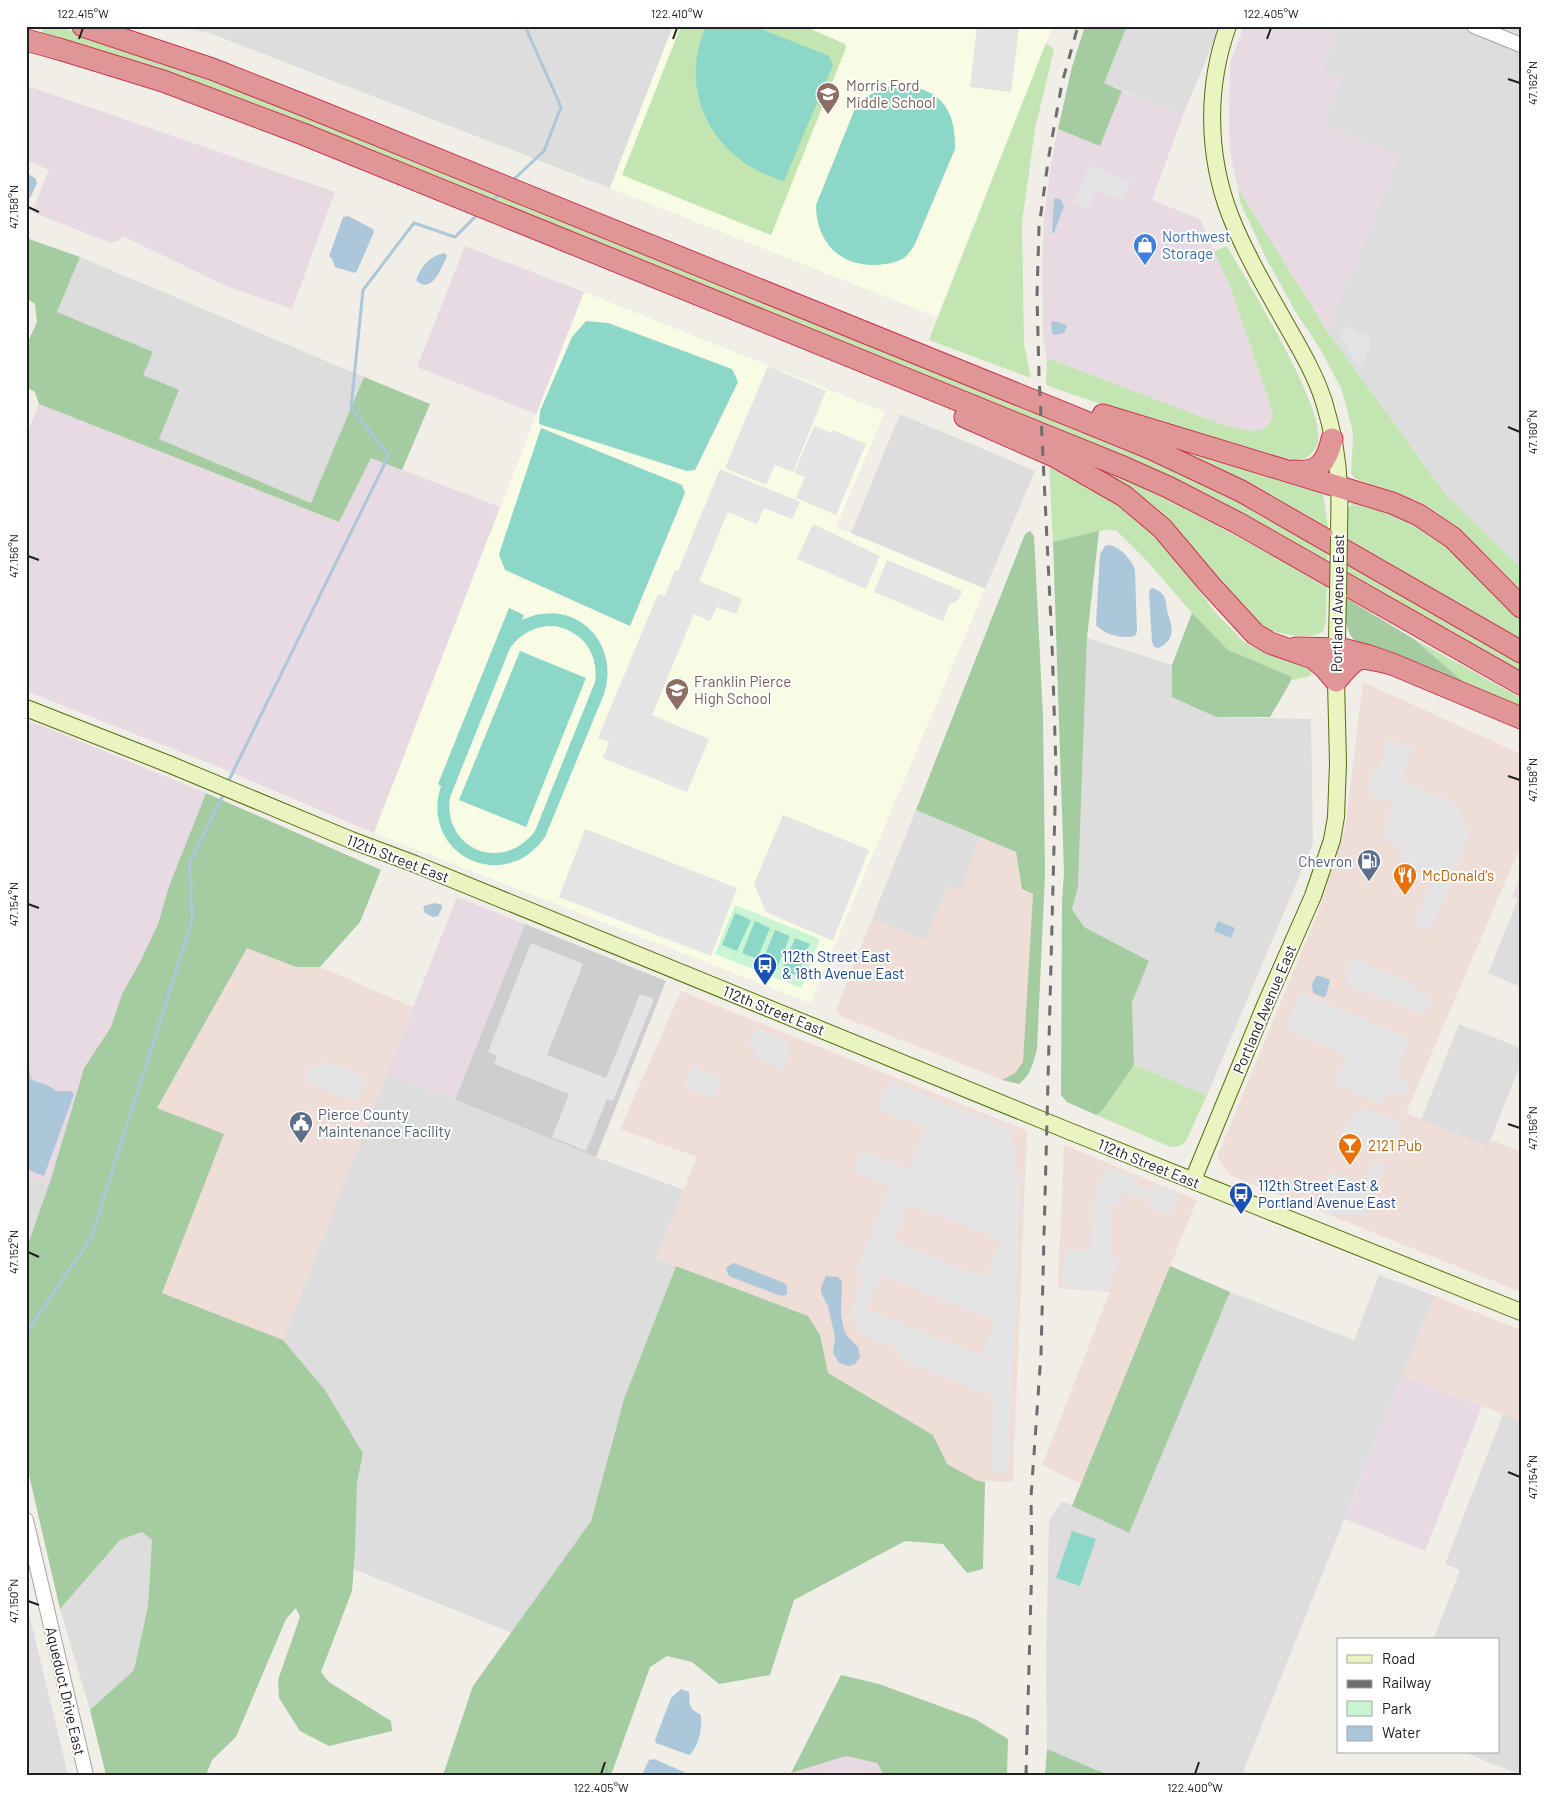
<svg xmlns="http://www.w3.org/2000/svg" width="1547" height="1801" viewBox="0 0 1547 1801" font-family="Barlow,sans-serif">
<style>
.residential{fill:#dedddd}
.commercial{fill:#efddd8}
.industrial{fill:#e8dae3}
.education{fill:#f8fce4}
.religious{fill:#cecece}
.grass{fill:#c2e5b2}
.forest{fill:#a5cba0}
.park{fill:#c9f5d4}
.pitch{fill:#8dd7c8;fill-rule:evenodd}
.parking{fill:#e4e4e4;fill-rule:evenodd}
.water{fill:#acc7d9}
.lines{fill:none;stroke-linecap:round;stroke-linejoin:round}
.stream{stroke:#acc7d9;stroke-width:3}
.tertiary-casing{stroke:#a4a4a4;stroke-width:16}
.secondary-casing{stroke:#546f0f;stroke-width:18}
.motorway-casing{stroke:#cc364f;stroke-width:23}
.tertiary{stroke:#fff;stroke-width:14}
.secondary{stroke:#e9f4c1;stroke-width:16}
.motorway{stroke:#e09697;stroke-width:21}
.rail{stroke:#6e6e6e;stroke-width:3;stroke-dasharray:10 10;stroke-linecap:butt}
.secondary-bridge-casing{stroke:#546f0f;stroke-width:18;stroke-linecap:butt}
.motorway-bridge-casing{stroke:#cc364f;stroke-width:23;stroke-linecap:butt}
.secondary-bridge{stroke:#e9f4c1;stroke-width:16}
.motorway-bridge{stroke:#e09697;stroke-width:21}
.ticks{fill:none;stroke:#202020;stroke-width:2}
.labels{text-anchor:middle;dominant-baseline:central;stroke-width:4;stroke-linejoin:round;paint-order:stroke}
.education-label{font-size:15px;fill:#785e54;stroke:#fff;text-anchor:start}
.shop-label{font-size:15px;fill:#366cbe;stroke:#fff;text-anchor:start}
.street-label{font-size:15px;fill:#202020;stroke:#fff}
.service-label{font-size:15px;fill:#4e5e75;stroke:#fff;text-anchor:end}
.food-label{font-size:15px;fill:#c56008;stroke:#fff;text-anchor:start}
.transit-label{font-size:15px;fill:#164399;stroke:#fff;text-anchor:start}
.neatline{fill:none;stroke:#202020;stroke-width:2}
.ticks-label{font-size:12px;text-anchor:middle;fill:#202020}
</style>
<rect width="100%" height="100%" fill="#f0eee7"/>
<path class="residential" d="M181,26H673L610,188L212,34Z
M1127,26H1207L1218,31L1183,115L1104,83Z
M1340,26H1468L1521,48V568L1447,496L1327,331L1399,156L1323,124L1342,78L1322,70Z
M80,257L364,377L312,503L159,439L179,391L143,375L57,312Z
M900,414L1035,471L985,589L851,533Z
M1087,638L1172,665V697L1216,717L1311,719L1313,844L1207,1095L1134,1065L1132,1002L1149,961L1084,927L1072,909L1078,886Z
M916,810L979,837L961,890L948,886L925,940L872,919Z
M1518,899L1521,900V987L1488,973Z
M1459,1024L1521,1048V1063L1488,1146L1421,1120Z
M387,1073L596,1157L684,1190L656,1258L676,1266L624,1399L591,1521L511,1633L354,1569L357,1483L363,1452L325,1390L283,1340Z
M26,1178H32L49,1186L26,1250Z
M1379,1275L1435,1296L1402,1375L1242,1775H1108L1047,1749L1046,1659L1049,1521L1062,1501L1129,1533L1230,1292L1354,1340Z
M1503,1414L1521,1421V1775L1463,1752H1498V1640H1433L1460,1570L1445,1564Z
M142,1532L152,1540L148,1606L134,1670L90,1710L60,1609L120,1540Z
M26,1601L68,1775H26Z"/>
<path class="commercial" d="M1363,682L1521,754V845L1406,1113L1488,1146L1491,1140L1521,1152V1292L1230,1175L1217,1157L1320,907L1345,828Z
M979,837L1016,852L1022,889L1033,894L1023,1062L1015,1073L1002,1080L840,1016L836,1010L872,919L925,940L948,886L961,890Z
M247,947L296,967H320L413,1007L283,1340L162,1293L224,1134L157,1108Z
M681,991L1027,1131L1013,1482L978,1481L947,1464L933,1435L828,1373L820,1335L808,1316L656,1258L697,1157L620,1129Z
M1064,1145L1197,1200L1081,1484L1042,1465L1110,1292L1058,1288Z
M1435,1296L1521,1330V1421L1402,1375Z"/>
<path class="industrial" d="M1244,26H1340L1322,69L1342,78L1323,124L1399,156L1327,331L1238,188L1230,154L1229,119L1230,62Z
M1498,26H1521V36Z
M28,86L335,192L292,309L226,286L123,236L118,241L111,243L32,212L49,170L26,160V90Z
M1122,91L1183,115L1152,200L1200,219L1231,288L1273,413L1272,420L1266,428L1257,431H1244L1226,426L1047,358L1043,339L1042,264L1044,217L1051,163L1058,129L1100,146Z
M465,246L584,292L536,414L417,367Z
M39,404L338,522L371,458L500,507L374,833L216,766L26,691V437Z
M26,721L43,726L206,793L169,886L158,924L140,962L122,994L111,1027L84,1068L49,1186L32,1178H26Z
M1521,875V900L1512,897Z
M457,897L525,924L455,1100L387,1073Z
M1402,1375L1482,1406L1425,1551L1345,1519Z
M846,1756L877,1763L884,1775H790L791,1773Z"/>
<path class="education" d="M673,26H1053L937,317L610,188Z
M584,292L885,412L836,527L985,589L810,1003L374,833Z"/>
<path class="religious" d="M525,924L666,981L596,1157L455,1100Z"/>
<path class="grass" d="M44,26H56L67,29L201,74L1085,428L1217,488L1328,550L1327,563L1244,515L41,35Z
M681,26H804L845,44L846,48L771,235L622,175Z
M1046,43L1054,49L1035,129L1022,222L1024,344L1031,378L929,340Z
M1238,188L1327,331L1447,496L1521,568V595L1452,525L1437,512L1422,503L1354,478L1351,473L1353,439L1352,428L1341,388L1319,347L1295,311L1266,258L1240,202Z
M1227,246C1246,280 1327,410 1318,443C1315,451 1308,459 1300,460C1285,462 1253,449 1237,445C1174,426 1109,408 1046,385L1047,358L1226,426C1244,430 1269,439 1273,413L1231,288L1214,251Z
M1151,434L1323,492L1328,528L1257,488Z
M1049,461L1122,504L1161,541L1216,613L1243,641L1264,653L1291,659L1306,666L1312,674L1307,677L1292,680V677L1228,650L1192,613L1148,562L1117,531L1109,529L1053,542Z
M1081,461L1156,493L1327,584L1326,621L1323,631C1312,641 1278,634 1266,628Z
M1354,501L1383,506L1449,543L1521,618V639L1343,537L1347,510Z
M1344,560L1521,661V675L1344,573Z
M1414,639L1521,698V710L1466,684Z
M1134,1065L1207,1095L1186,1141L1180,1146L1171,1147L1096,1115L1102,1111Z"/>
<path class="forest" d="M1085,26H1127L1104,83L1122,91L1100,146L1058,129L1072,67Z
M26,238L80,257L57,312L153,352L143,375L179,390L159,439L311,503L364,377L430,404L402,470L371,458L339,522L39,404L35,392L26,387V346L37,322L35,304L26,298Z
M1030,531L1034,536L1043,716L1045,875L1037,1049C1033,1063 1031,1075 1019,1084L1002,1080L1015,1073L1023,1062L1033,894L1022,889L1016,852L916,810L1025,534Z
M1099,531L1087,638L1078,887L1072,909L1084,927L1149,961L1132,1002L1134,1065L1102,1111L1096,1115L1067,1102L1061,1095L1062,902L1064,873L1053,542Z
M1344,597L1414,639L1466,684L1358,644C1344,632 1345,615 1344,597Z
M1192,613L1228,650L1292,677C1292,681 1274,710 1270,717H1216L1172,697V665Z
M206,793L381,870L360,922L320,967H296L247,948L157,1108L224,1134L162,1293L283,1340L325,1390L363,1453L357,1483L355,1551L352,1591L321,1672L329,1682L391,1721L392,1731L329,1746L300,1731L279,1698L278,1680L300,1617L296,1608L286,1619L236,1737L212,1760L206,1775H106L90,1710L134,1670L148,1606L152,1540L142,1532L120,1540L60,1609L26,1462V1250L51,1179L84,1068L111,1027L122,994L140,962L158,924L169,886Z
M676,1266L808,1316L820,1335L828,1373L933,1435L947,1464L978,1481L985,1482L983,1569L967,1573L943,1544L905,1541L794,1600L770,1675L719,1684L692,1662L667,1656L650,1667L611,1775H443L473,1686L591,1521L624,1399Z
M1170,1266L1230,1292L1129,1533L1072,1506Z
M841,1675L879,1684L975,1719L1008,1739L1007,1775H884L877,1763L846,1756L791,1773Z
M1047,1749L1108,1775H1045Z"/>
<path class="park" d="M735,905L820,939L801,988L715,954Z"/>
<path class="pitch" d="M706,26H753L829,56L833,65L784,181C715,162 676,94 706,26Z
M895,84C938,87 956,106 955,149L914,246C911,250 907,256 904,258C895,263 883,265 873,265C838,265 816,240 816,205L856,106L867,96Z
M586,321L608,323L732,369L738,382L695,470L687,471L539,424L540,411L572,337Z
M541,428L682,485L685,493L630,626L505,570L499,554Z
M509,608L524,615L522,620C573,596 621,641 604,694L545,837C504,896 419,854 441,786L438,784ZM553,626C582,630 599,653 595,682L535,831C503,874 442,849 450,797L510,648C521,633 535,626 553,626Z
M520,651L586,678L526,827L459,800Z
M735,913L751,920L737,951L722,945Z
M755,921L770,928L757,959L742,953Z
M775,930L790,936L777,968L762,962Z
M795,938L810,944L797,976L782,970Z
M1072,1531L1096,1539L1080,1586L1056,1578Z"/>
<path class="parking" d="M977,26L1019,29L1011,92L970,87Z
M1089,165L1131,182L1123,201L1096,190L1089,209L1073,203Z
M1347,326L1370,338V347L1361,366L1354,362L1345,341L1340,339Z
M768,366L826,391L793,472L775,465L766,485L725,468Z
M814,426L831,433L833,430L866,444L836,515L796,498L805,477L794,473Z
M720,469L800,502L792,519L764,508L757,524L728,512L699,581L742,599L736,614L717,607L710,621L694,614L652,715L709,739L687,792L603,758L609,742L598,738L658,594L665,596L675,570L678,571Z
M813,524L880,556L866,589L797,559Z
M887,560L962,591L959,599L949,605L943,621L874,592Z
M1387,739L1413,747L1401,780L1456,803L1469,834L1431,931L1415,924L1431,883L1395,869L1403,848L1383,839L1388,825L1385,824L1394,801L1368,796L1372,772H1378Z
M783,815L869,850L833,941L766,912L754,884Z
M585,829L737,888L711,956L559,897Z
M531,943L583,964L547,1055L606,1078L640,994L654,999L613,1101L607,1099L586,1151L552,1137L569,1094L494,1064L497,1056L488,1052Z
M1351,958L1416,984L1413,991L1431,998L1424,1015L1346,985L1349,977L1345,975Z
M1301,992L1410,1039L1394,1076L1409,1083L1404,1097L1389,1091L1383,1104L1335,1084L1347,1056L1285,1029Z
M755,1028L789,1041L786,1049L790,1051L784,1069L754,1057L757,1050L748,1046Z
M323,1060L366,1077L357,1102L304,1082L311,1065L320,1068Z
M692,1066L722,1078L714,1099L683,1087Z
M889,1081L1013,1130L1010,1137L1015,1149L1016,1172L1021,1173L1008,1473L991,1472L994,1397L898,1359L901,1350L866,1336L857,1328L853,1319L852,1306L864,1278L855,1274L890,1186L853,1171L861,1150L909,1168L925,1128L878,1109ZM908,1204L1001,1240L985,1278L894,1241ZM880,1275L995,1321L981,1355L866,1310Z
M1359,1108L1373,1111L1401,1123L1388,1156L1386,1157L1342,1141L1341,1132L1355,1111Z
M1374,1160L1386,1165L1366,1215L1331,1214L1315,1208L1330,1172L1364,1185Z
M1106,1166L1136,1178L1133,1186L1154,1190L1157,1184L1179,1193L1169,1216L1148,1207L1151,1200L1121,1192V1206H1111V1255L1118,1256V1265L1109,1282V1291L1062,1286L1065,1250L1091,1251L1095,1187H1098Z"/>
<path class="water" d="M26,173L35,178L37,183L30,198L26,200Z
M1056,198L1061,200L1064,206L1055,230L1054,233H1052L1054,199Z
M348,216L373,229L374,232L357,271L355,273L335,267L332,259L329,256L343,217Z
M444,253L447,255C443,267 431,296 416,280C422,266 428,257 444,253Z
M1054,321L1064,324L1067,326L1064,333L1055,335L1052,333L1051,322Z
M1110,545C1121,548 1132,560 1135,570L1137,632L1135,636C1122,639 1105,635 1096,625L1100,554L1105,546Z
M1153,588C1168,594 1165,602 1168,614C1173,629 1175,639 1159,648L1154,647L1152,642L1149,593L1150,589Z
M435,903L442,905V908L438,916L433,917L425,913L423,906Z
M1218,921L1235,928L1231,938L1214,931Z
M1317,975L1330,980L1326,996L1323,997L1313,993L1312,984Z
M26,1065L29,1068L31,1079C39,1084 50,1084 56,1091H71L74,1094L44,1176L26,1169Z
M734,1263L784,1283L787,1286V1294L784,1296L778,1295L729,1276L726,1269L728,1266Z
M826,1276L838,1277L842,1282L841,1315L844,1330L847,1336L858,1347L860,1357L855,1364L849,1366L839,1363L833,1353L835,1337L828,1306L821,1293V1287Z
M681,1689L689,1692C690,1703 688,1709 700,1714C704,1723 698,1750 689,1755L656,1743L655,1740L671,1698Z
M654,1759L684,1772L685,1775H642L649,1760Z"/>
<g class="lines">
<path class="stream" d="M512,181L544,151L561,107L525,26
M491,202L501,193
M228,782L389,455L351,408L363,290L414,223L455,237L479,213
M26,1333L91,1238L192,921L190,862L224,793"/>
<g class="tertiary-casing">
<path id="tertiary" d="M1474,26L1521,45
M26,1520L86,1775"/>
</g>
<g class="secondary-casing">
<path id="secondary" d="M1228,26C1206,87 1207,155 1230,215C1243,248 1261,280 1278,310C1294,339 1314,370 1324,402C1332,428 1338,460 1339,487C1340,504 1339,520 1339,537
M26,708L171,765L351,840L415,864L1069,1131L1521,1312
M1193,1180L1266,1003L1313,896L1332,840L1336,817L1338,763L1336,681L1338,595"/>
</g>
<g class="motorway-casing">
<path id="motorway" d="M83,26L212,69L311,108L1150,448L1241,491L1521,652
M59,49L163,81L303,134L1123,467L1168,487L1238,523L1521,684
M1103,415L1392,503L1419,515L1453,538L1521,607
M965,417L1056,457L1124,496L1162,528L1210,585L1255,634L1270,643L1313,658L1324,667L1336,681C1359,653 1357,656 1392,664
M1294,471C1319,474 1327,461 1332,439
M1296,648L1342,649L1369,656L1392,664L1521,718"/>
</g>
<use href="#tertiary" class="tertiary"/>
<use href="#secondary" class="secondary"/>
<use href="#motorway" class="motorway"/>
<path class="rail" d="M1026,1775L1032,1558L1031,1497L1041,1354L1056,768L1052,643L1039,375L1037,296L1039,227L1049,155L1062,83L1078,26"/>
<g class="secondary-bridge-casing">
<path id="secondary-bridge" d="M1338,595L1339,537"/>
</g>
<g class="motorway-bridge-casing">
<path id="motorway-bridge" d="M26,40L59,49"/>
</g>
<use href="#secondary-bridge" class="secondary-bridge"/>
<use href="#motorway-bridge" class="motorway-bridge"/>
</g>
<path class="ticks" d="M79,39L83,28M673,39L677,28M1267,39L1271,28M1508,79L1520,83M28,207L39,212M1508,427L1520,432M28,556L39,560M1508,776L1520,780M28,904L39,908M1508,1124L1520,1128M28,1252L39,1257M1508,1472L1520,1477M28,1601L39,1605M601,1774L605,1762M1195,1774L1199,1762"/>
<defs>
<g id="school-pin" transform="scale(1.25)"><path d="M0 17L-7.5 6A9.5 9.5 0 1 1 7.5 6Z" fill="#8d6e63" stroke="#fff"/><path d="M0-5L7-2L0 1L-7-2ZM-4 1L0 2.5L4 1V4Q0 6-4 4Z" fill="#fff"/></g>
<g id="shop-pin" transform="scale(1.25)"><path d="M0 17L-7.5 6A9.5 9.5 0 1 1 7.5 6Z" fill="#3f7fe0" stroke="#fff"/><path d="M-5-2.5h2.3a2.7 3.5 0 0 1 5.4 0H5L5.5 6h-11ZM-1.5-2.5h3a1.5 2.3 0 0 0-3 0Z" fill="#fff"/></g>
<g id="fuel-pin" transform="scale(1.25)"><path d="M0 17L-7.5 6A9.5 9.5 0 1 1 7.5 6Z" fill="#5c6f8a" stroke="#fff"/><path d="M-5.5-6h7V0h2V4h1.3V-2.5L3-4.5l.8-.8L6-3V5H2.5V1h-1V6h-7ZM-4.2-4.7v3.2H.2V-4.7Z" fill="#fff"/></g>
<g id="restaurant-pin" transform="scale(1.25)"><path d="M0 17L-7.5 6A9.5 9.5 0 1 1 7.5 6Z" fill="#e8710a" stroke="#fff"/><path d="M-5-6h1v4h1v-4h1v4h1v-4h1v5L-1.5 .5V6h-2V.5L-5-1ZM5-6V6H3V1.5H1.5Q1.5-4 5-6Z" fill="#fff"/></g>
<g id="bus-pin" transform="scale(1.25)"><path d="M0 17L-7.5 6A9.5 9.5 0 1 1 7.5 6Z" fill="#1a4fb4" stroke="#fff"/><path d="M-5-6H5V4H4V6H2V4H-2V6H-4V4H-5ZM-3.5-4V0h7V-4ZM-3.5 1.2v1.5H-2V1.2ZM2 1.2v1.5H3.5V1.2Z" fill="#fff"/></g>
<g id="civic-pin" transform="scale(1.25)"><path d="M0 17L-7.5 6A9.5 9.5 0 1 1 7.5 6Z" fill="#5c6f8a" stroke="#fff"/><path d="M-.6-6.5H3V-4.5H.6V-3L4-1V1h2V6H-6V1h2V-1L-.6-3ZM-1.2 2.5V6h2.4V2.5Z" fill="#fff"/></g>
<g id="bar-pin" transform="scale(1.25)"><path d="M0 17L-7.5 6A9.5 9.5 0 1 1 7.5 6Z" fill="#e8710a" stroke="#fff"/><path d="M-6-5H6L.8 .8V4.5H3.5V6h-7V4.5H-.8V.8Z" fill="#fff"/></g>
</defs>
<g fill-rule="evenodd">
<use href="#school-pin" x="828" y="94"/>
<use href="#shop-pin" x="1145" y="245"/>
<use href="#school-pin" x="677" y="690"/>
<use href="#fuel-pin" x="1369" y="861"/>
<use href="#restaurant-pin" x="1405" y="875"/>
<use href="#bus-pin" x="765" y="965"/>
<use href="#civic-pin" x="301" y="1123"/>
<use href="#bar-pin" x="1350" y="1145"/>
<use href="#bus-pin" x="1241" y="1194"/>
</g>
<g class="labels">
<g class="education-label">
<text x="846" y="85">Morris Ford<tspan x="846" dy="17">Middle School</tspan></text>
<text x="694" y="681">Franklin Pierce<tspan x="694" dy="17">High School</tspan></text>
</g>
<g class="shop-label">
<text x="1162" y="236">Northwest<tspan x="1162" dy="17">Storage</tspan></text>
</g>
<g class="street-label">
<text transform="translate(1337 603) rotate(-89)">Portland Avenue East</text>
<text transform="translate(398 858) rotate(21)">112th Street East</text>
<text transform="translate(1264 1009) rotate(-67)">Portland Avenue East</text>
<text transform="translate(774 1010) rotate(22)">112th Street East</text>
<text transform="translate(1149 1163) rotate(22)">112th Street East</text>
<text transform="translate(66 1691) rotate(77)">Aqueduct Drive East</text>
</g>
<g class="service-label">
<text x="1352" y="861">Chevron</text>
<text x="318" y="1114" text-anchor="start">Pierce County<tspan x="318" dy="17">Maintenance Facility</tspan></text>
</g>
<g class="food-label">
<text x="1422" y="875">McDonald's</text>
<text x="1368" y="1145">2121 Pub</text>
</g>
<g class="transit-label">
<text x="782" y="956">112th Street East<tspan x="782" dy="17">&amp; 18th Avenue East</tspan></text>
<text x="1258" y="1185">112th Street East &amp;<tspan x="1258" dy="17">Portland Avenue East</tspan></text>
</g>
</g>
<rect width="1547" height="1801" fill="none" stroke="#ffffff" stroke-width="55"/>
<rect x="1337" y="1638" width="162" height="115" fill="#ffffff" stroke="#a6a6a6"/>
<rect x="1347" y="1655" width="25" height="8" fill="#e9f4c1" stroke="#a6a6a6"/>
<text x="1382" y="1664" font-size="15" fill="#202020">Road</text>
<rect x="1347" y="1680" width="25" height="8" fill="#6e6e6e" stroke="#a6a6a6"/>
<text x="1382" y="1688" font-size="15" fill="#202020">Railway</text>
<rect x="1347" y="1701" width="25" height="15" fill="#c9f5d4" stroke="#a6a6a6"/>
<text x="1382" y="1714" font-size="15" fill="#202020">Park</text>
<rect x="1347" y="1726" width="25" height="15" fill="#acc7d9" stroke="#a6a6a6"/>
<text x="1382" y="1738" font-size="15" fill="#202020">Water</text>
<rect x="28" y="28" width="1492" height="1746" class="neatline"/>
<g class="ticks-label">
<text x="83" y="18">122.415°W</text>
<text x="677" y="18">122.410°W</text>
<text x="1271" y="18">122.405°W</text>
<text transform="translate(1533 83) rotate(-90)" y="4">47.162°N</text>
<text transform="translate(14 207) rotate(-90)" y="4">47.158°N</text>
<text transform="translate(1533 432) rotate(-90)" y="4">47.160°N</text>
<text transform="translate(14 556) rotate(-90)" y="4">47.156°N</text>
<text transform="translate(1533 780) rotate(-90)" y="4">47.158°N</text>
<text transform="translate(14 904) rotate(-90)" y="4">47.154°N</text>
<text transform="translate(1533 1128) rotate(-90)" y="4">47.156°N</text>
<text transform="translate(14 1252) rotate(-90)" y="4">47.152°N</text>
<text transform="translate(1533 1477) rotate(-90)" y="4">47.154°N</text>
<text transform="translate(14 1601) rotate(-90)" y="4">47.150°N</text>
<text x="601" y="1792">122.405°W</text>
<text x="1195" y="1792">122.400°W</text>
</g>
</svg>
